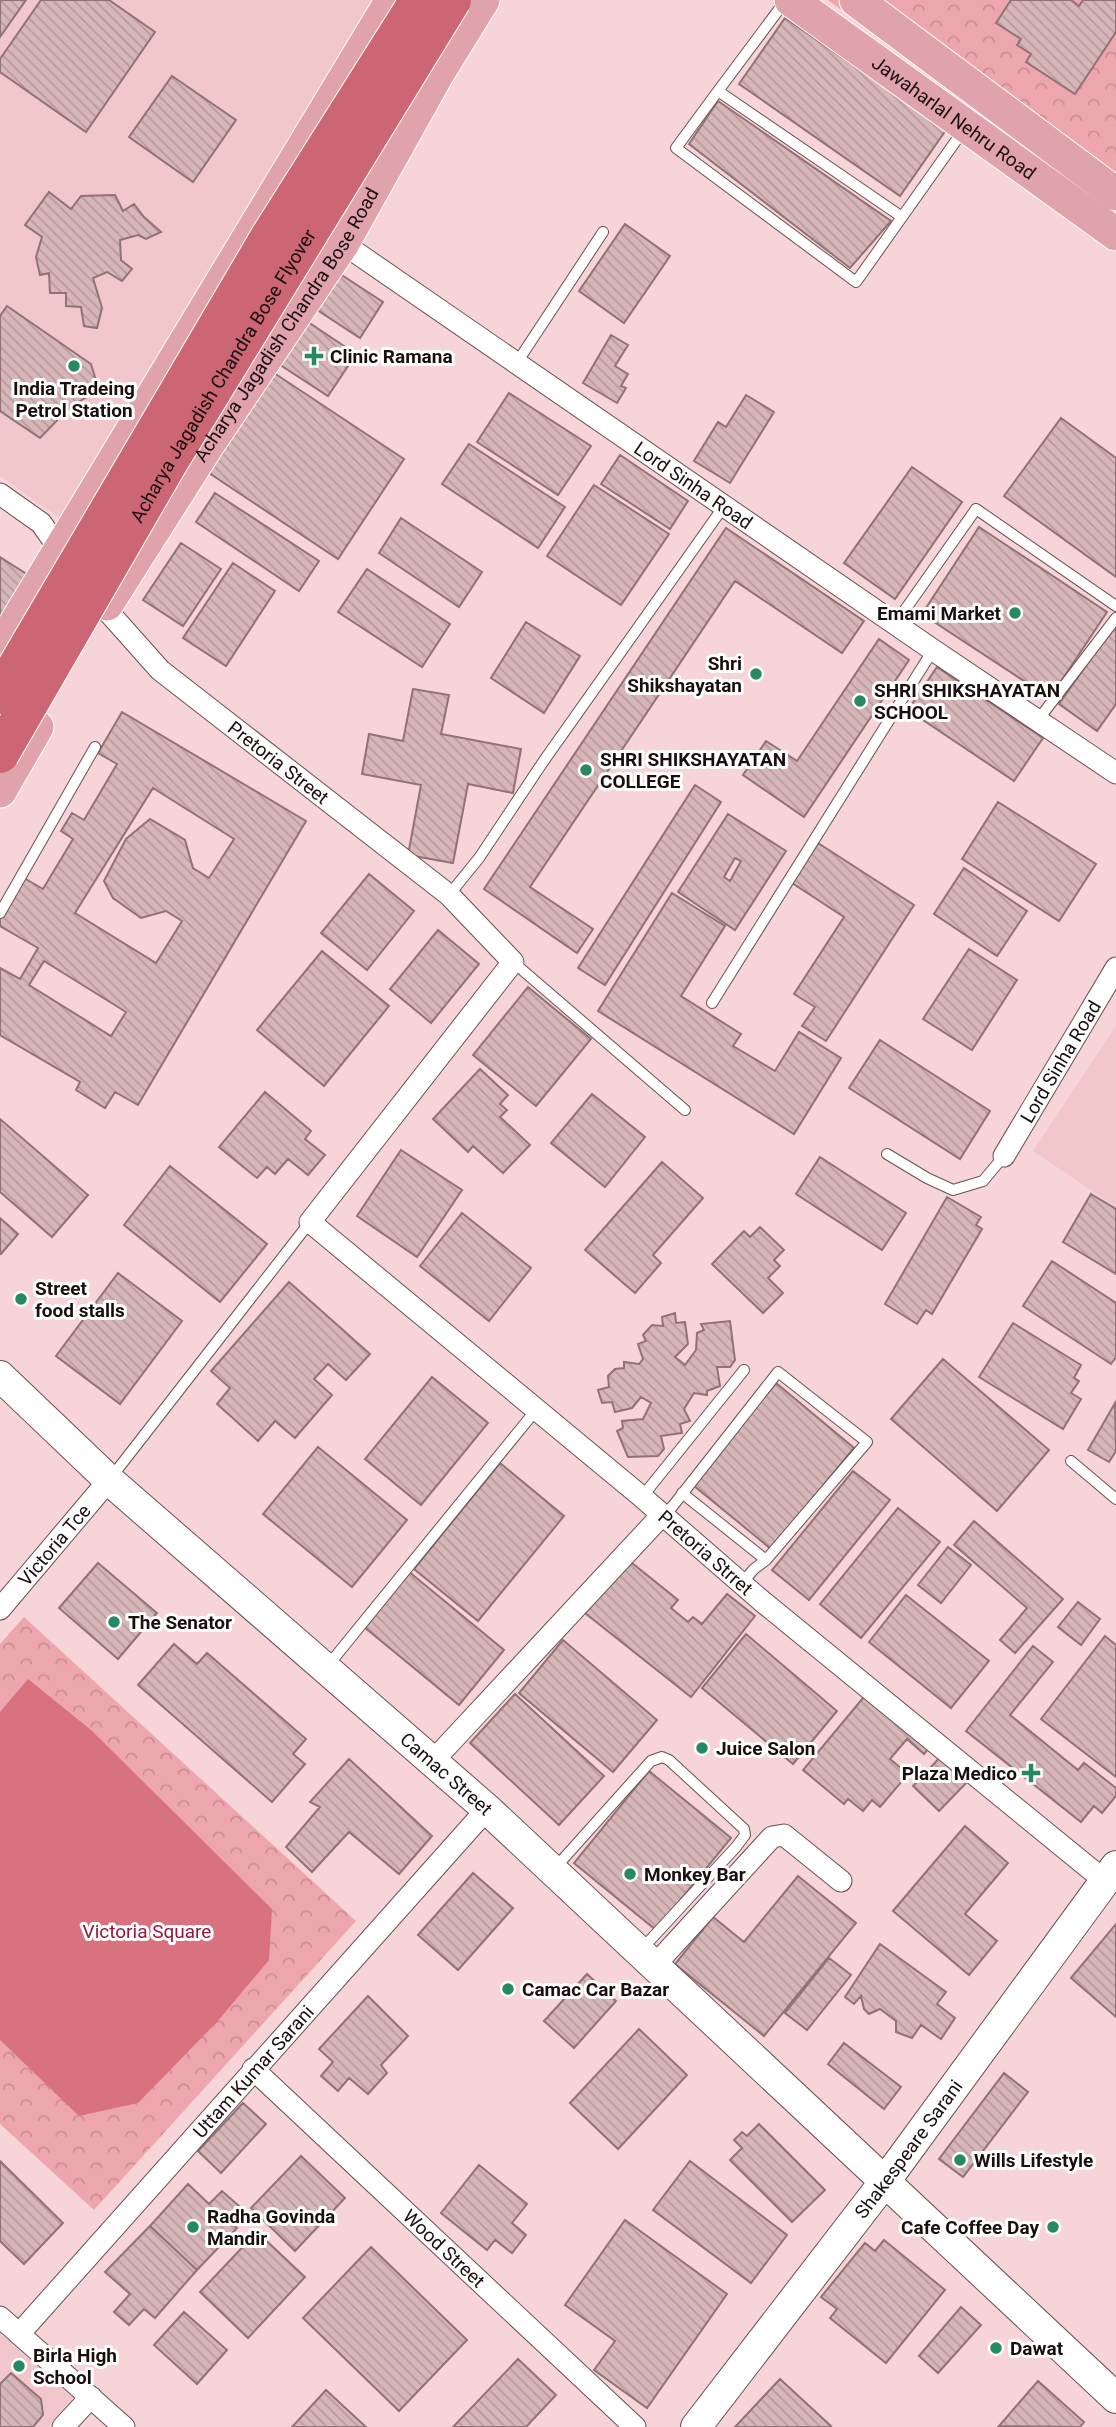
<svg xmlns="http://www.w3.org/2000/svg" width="1116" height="2427" viewBox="0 0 1116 2427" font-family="Roboto,sans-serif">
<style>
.built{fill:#f2c7cb}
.forest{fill:url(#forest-crowns)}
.water{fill:#d9727f}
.building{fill:url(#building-back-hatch);stroke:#917275;stroke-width:2;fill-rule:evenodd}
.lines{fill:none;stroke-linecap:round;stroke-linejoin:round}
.service-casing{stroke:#6b4f51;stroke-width:12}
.minor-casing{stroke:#6b4f51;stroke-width:23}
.secondary-casing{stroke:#6b4f51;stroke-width:32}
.primary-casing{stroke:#fff;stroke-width:35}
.service{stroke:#fff;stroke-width:10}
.minor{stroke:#fff;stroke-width:21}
.secondary{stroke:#fff;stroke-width:30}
.primary{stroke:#e0a3ac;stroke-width:33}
.motorway-bridge-casing{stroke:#fff;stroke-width:40;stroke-linecap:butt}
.motorway-bridge{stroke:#cc6674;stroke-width:38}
.poi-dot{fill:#268963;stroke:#fff;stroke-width:2.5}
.labels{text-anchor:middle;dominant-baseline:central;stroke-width:6;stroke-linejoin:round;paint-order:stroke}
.street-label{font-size:19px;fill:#1a0f10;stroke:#fff}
.poi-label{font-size:19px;font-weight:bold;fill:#1a0f10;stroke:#fff;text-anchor:start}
.park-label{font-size:19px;fill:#961738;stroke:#fff}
</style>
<defs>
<pattern id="forest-crowns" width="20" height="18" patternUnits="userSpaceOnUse" patternTransform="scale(1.75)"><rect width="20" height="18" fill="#eda6ad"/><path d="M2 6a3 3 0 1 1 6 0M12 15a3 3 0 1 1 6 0" fill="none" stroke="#cb8e94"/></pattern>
<pattern id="building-back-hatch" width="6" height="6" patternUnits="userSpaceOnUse" patternTransform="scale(1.75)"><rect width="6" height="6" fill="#d7b6b8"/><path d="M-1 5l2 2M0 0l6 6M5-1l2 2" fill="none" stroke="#b89b9d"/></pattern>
</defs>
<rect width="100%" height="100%" fill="#f7d4d7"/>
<path class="built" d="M0,0H381L65,522L0,476Z
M1116,1026V1207L1033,1151Z
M0,2333L74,2399L48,2427H0Z"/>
<path class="forest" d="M828,0H1116V215L1096,200Z
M24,1617L356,1921L94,2210L0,2124V1644Z"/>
<path class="water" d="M28,1679L91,1730L272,1909L269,1960L217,2022L138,2103L79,2116L0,2040V1712Z"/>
<path class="building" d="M0,0H26L0,37Z
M41,0H109L155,32L86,132L0,72V59Z
M1011,0H1071L1079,6L1083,0H1116V32L1075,94L1026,62L1031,54L1017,45L1021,39L996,23Z
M785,18L946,130L900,196L739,84Z
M172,76L236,120L193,182L129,137Z
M718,101L891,221L850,268L689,144Z
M49,192L71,209L81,196L115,195L123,211L134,204L144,217L161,232L146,239L138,235L120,240L121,260L132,269L122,281L107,272L93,278L102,308L97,328L84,326L81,307L66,306V293H50L49,273L40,275L36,257L42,237L25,225Z
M625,224L670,256L624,323L579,291Z
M331,268L383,302L360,338L308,304Z
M7,306L91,364L97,384L87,397L71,406L40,438L0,411V316Z
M299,316L356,354L328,396L271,359Z
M611,335L628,345L615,366L628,374L621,386L626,388L617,403L583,383Z
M268,369L404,459L338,559L203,469Z
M509,393L591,446L558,495L477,442Z
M746,395L774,412L730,483L694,461L718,422L726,427Z
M1061,418L1116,458V577L1004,496Z
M469,444L565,507L538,548L442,484Z
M620,455L688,501L670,529L601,484Z
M912,467L962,502L895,599L844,563Z
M594,485L669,534L621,605L547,556Z
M215,493L319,561L299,591L196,522Z
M401,518L482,572L459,607L379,553Z
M979,527L1107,612L1050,698L922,614Z
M726,528L864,621L842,653L735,581L530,887L593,929L577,953L484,889Z
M181,543L221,569L183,626L143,600Z
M0,557L33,578L0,629Z
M233,563L275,591L226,666L183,638Z
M367,569L450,624L422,667L338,612Z
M526,622L580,656L544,713L491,678Z
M1116,623V704L1097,731L1059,704Z
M879,639L909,660L804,817L743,775L766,741L797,761Z
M937,667L1043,738L1014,781L908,710Z
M413,689L449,695L441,734L521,749L513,793L468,784L453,863L408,855L421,785L362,774L369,734L403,741Z
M122,712L306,821L138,1105L115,1092L105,1108L76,1090L80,1082L0,1035V968L20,979L38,948L0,926V919L24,878L43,889L73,839L61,831L72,813L84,820L117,764L98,753ZM153,788L234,839L209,878L193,868L185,840L150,819L126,839L104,881L113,898L141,918L166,911L182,921L156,963L75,913ZM44,961L126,1012L111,1036L29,985Z
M695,785L721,802L605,985L578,968Z
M998,802L1096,864L1059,921L962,859Z
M728,814L786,851L735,930L678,892ZM735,858L741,861L730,881L724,877Z
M818,843L914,905L826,1041L802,1026L815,1007L794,994L844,917L792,883Z
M964,868L1027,911L997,956L934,914Z
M369,874L414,911L367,970L321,933Z
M672,893L725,926L681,996L741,1034L733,1046L775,1071L799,1032L841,1058L794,1134L598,1011Z
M438,930L479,964L431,1023L390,989Z
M969,949L1017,980L972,1050L923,1019Z
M322,951L389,1006L324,1086L257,1030Z
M528,987L591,1039L536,1106L473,1055Z
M880,1040L990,1111L960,1159L849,1088Z
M480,1069L508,1095L500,1104L507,1110L500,1117L530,1145L503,1173L473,1146L468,1152L433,1119Z
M265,1092L311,1131L305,1139L325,1155L308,1175L288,1159L275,1174L267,1167L257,1178L219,1147Z
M592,1094L645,1137L605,1187L551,1143Z
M0,1119L88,1195L52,1237L0,1192Z
M401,1150L462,1190L417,1257L357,1216Z
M820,1157L906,1213L882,1250L796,1194Z
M662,1162L703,1198L653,1255L661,1263L635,1293L585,1250Z
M170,1166L267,1244L220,1302L124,1225Z
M1091,1194L1116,1209V1274L1063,1242Z
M947,1197L981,1217L976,1225L982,1229L932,1314L926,1310L917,1324L885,1304Z
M462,1213L531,1268L489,1321L420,1266Z
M0,1218L18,1234L1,1254L0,1253Z
M760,1227L784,1250L774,1260L780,1266L768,1278L783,1293L763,1313L712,1264L744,1231L750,1237Z
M1052,1261L1116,1303V1357L1111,1364L1023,1306Z
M118,1273L182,1321L120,1404L56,1356Z
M289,1282L370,1354L346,1380L328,1364L314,1379L332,1395L295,1438L275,1421L258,1441L217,1404L230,1388L211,1371Z
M675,1313L676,1323L685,1322L688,1344L675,1357L685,1365L696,1350L697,1333L704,1330L701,1324L730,1321L735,1360L730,1367H717L720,1386L707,1391V1395L694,1393L684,1409L690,1421L680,1424L682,1433L661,1436L664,1449L658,1456L628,1457L617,1431L623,1428L622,1421L643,1419L651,1403L641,1397L632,1408L615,1412L612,1402L602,1403L598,1390L609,1387L608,1376L615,1369L624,1368V1362L639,1364L643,1359L638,1344L646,1341L643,1335L652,1325L663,1326L662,1317Z
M1013,1323L1081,1365L1074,1378L1079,1381L1071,1393L1081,1399L1063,1429L979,1377Z
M943,1359L1049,1450L997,1511L891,1419Z
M432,1377L488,1423L421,1505L365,1459Z
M776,1383L854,1448L771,1549L693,1485Z
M1115,1403L1116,1451L1109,1462L1088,1450Z
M318,1447L407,1520L352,1587L263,1514Z
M500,1463L564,1516L478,1621L414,1569Z
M853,1471L890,1500L809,1600L772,1570Z
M898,1508L940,1542L861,1638L820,1604Z
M974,1521L1063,1599L1015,1653L1000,1640L1027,1608L954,1545Z
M948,1547L971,1565L941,1603L918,1585Z
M627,1559L678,1600L671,1608L688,1622L693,1617L702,1624L727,1594L755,1616L691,1697L585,1613Z
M98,1563L157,1613L118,1659L59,1608Z
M408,1571L504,1650L459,1705L363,1626Z
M906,1595L989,1661L951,1708L869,1642Z
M1078,1602L1100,1619L1081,1645L1058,1627Z
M746,1634L837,1711L793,1764L702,1688Z
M1105,1636L1116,1645V1777L1041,1719Z
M563,1640L657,1720L613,1772L519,1693Z
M174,1644L197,1664L207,1653L306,1739L293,1754L305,1764L272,1802L138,1685Z
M1033,1646L1053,1662L1010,1715L1078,1770L1084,1763L1116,1788V1796L1102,1813L1094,1806L1081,1822L966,1731Z
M868,1692L932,1744L924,1754L907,1739L890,1759L908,1774L880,1807L872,1800L863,1811L848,1799L844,1804L803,1770Z
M515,1694L604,1776L559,1825L470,1743Z
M945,1752L971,1778L939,1811L913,1786Z
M349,1759L432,1836L399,1874L349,1832L312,1872L286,1847L320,1807L310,1802Z
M649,1771L731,1838L656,1930L574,1863Z
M965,1826L1008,1863L965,1914L997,1941L969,1975L893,1911Z
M473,1873L513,1908L458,1970L418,1935Z
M798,1876L856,1923L764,2036L675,1964L713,1917L744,1942Z
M1116,1924V2017L1071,1978Z
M880,1944L946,1992L937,2004L955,2018L941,2039L921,2025L912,2038L896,2032V2021L880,2009L869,2014L864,2009L861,1996L854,2004L845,1997Z
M829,1958L851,1975L807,2030L785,2013Z
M587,1974L616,2001L574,2048L544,2021Z
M368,1996L408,2036L381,2065L387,2073L368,2094L349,2078L338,2091L321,2076L333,2062L319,2049Z
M639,2029L687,2075L618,2149L570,2103Z
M844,2043L901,2087L884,2109L828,2064Z
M1004,2073L1028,2092L963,2177L939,2159Z
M243,2103L266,2124L221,2173L198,2151Z
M759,2124L825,2190L792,2222L730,2160L742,2148L734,2140L742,2132L747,2136Z
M301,2156L345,2198L295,2251L251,2208Z
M0,2161L63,2223L24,2264L0,2241Z
M690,2161L787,2235L751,2283L653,2210Z
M479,2165L527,2204L512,2223L526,2235L512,2253L495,2240L487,2250L441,2213Z
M188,2184L209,2204L222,2191L239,2206L227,2219L237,2228L197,2270L150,2226Z
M625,2220L727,2294L647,2408L594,2370L615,2341L565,2305Z
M150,2226L197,2270L155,2318L144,2309L129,2325L114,2312L130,2294L105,2272Z
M257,2232L305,2277L248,2338L200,2292Z
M884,2240L945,2290L886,2363L830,2318L837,2309L821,2297L865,2243L875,2251Z
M371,2247L467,2340L399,2411L303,2318Z
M961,2307L981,2325L938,2373L919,2356Z
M184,2312L227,2350L197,2384L154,2345Z
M518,2359L556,2395L526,2427H453Z
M11,2373L41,2399L43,2415L33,2427H0V2384Z
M780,2379L831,2426L830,2427H735Z
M1038,2381L1084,2422L1080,2427L999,2426Z
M326,2390L366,2427H292Z"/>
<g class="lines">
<g class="service-casing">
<path id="service" d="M786,0L718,91L902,217L965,128
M718,91L676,148L856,282L902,217
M516,364L603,232
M895,624L976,509L1116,606
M1038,720L1116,618
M449,895L479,858L543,762L724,506
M0,913L95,747
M513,962L685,1110
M712,1003L933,650
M887,1154L927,1178L953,1190L983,1181L1004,1156
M1071,1461L1116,1499
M110,1479L310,1222
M682,1493L766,1560
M642,1497L744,1370
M662,1515L672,1507L778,1372L867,1442L766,1560L754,1569L742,1583
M326,1668L536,1410
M555,1868L651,1761L662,1757L669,1760L744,1829L745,1835L736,1847L642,1949"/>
</g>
<g class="minor-casing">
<g id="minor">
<path id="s1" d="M332,236L933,650L1116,773"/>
<path d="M0,494L41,523L65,557"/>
<path id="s2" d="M95,597L160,670L449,895L513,962L310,1222L642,1497L763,1602L1105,1881"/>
<path id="s3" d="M1004,1156L1116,968"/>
<path id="s4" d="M0,1609L109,1480"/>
<path d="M432,1762L662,1515"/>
<path d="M655,1965L772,1837L784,1835L841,1881"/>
<path id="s5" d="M253,2069L635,2427"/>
<path d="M0,2317L124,2427"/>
<path id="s6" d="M19,2334L487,1809"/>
<path d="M63,2427L91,2397"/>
</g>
</g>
<g class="secondary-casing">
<g id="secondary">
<path id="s7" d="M0,1376L109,1480L487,1809L1116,2398"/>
<path id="s8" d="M696,2427L886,2180L1116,1866"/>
</g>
</g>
<g class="primary-casing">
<g id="primary">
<path id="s9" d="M791,0L1116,234"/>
<path d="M856,0L1116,194"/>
<path id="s10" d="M107,604L209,443L343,243L438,73L483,0"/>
<path d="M0,649L392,0"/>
<path d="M0,791L37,727"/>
</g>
</g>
<use href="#service" class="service"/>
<use href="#minor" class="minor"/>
<use href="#secondary" class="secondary"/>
<use href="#primary" class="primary"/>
<g class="motorway-bridge-casing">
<g id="motorway-bridge">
<path d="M0,695L270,236L419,0"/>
<path id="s11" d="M0,754L170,460L452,0"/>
</g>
</g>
<use href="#motorway-bridge" class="motorway-bridge"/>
</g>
<g class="poi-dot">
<path d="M310.5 345.5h7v7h7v7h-7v7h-7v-7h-7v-7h7z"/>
<circle cx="74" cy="366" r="7"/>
<circle cx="1015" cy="613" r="7"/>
<circle cx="756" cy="674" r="7"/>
<circle cx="860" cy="701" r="7"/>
<circle cx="586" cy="770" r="7"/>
<circle cx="21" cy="1299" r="7"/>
<circle cx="114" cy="1622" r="7"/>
<circle cx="702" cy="1748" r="7"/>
<path d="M1027.5 1762.5h7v7h7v7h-7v7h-7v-7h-7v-7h7z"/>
<circle cx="630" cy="1874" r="7"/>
<circle cx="508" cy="1989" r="7"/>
<circle cx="960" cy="2160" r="7"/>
<circle cx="193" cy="2227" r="7"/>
<circle cx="1053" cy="2227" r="7"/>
<circle cx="996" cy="2348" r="7"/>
<circle cx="19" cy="2366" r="7"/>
</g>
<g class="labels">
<g class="street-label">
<text stroke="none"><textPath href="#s9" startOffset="201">Jawaharlal Nehru Road</textPath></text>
<text stroke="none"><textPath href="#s10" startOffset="332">Acharya Jagadish Chandra Bose Road</textPath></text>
<text stroke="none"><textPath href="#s11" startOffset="439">Acharya Jagadish Chandra Bose Flyover</textPath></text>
<text stroke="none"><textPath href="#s1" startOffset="439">Lord Sinha Road</textPath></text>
<text stroke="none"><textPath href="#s2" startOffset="248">Pretoria Street</textPath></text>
<text stroke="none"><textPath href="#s3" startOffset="110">Lord Sinha Road</textPath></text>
<text stroke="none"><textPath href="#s4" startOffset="84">Victoria Tce</textPath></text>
<text stroke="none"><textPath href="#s2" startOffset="1402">Pretoria Strret</textPath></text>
<text stroke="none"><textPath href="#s7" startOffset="598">Camac Street</textPath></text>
<text stroke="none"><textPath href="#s6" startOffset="352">Uttam Kumar Sarani</textPath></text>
<text stroke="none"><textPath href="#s8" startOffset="350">Shakespeare Sarani</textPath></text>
<text stroke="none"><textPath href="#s5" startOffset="262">Wood Street</textPath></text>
</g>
<g class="poi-label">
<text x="330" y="356">Clinic Ramana</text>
<text x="74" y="388" text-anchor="middle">India Tradeing<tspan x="74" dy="22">Petrol Station</tspan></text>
<text x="1001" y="613" text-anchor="end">Emami Market</text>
<text x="742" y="663" text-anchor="end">Shri<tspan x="742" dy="22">Shikshayatan</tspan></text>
<text x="874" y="690">SHRI SHIKSHAYATAN<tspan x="874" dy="22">SCHOOL</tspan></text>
<text x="600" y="759">SHRI SHIKSHAYATAN<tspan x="600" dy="22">COLLEGE</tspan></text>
<text x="35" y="1288">Street<tspan x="35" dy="22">food stalls</tspan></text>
<text x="128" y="1622">The Senator</text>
<text x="716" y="1748">Juice Salon</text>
<text x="1017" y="1773" text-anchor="end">Plaza Medico</text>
<text x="644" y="1874">Monkey Bar</text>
<text x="522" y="1989">Camac Car Bazar</text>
<text x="974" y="2160">Wills Lifestyle</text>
<text x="207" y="2216">Radha Govinda<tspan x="207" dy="22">Mandir</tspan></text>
<text x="1039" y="2227" text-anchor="end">Cafe Coffee Day</text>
<text x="1010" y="2348">Dawat</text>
<text x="33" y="2355">Birla High<tspan x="33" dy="22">School</tspan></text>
</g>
<g class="park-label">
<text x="147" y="1931">Victoria Square</text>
</g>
</g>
</svg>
